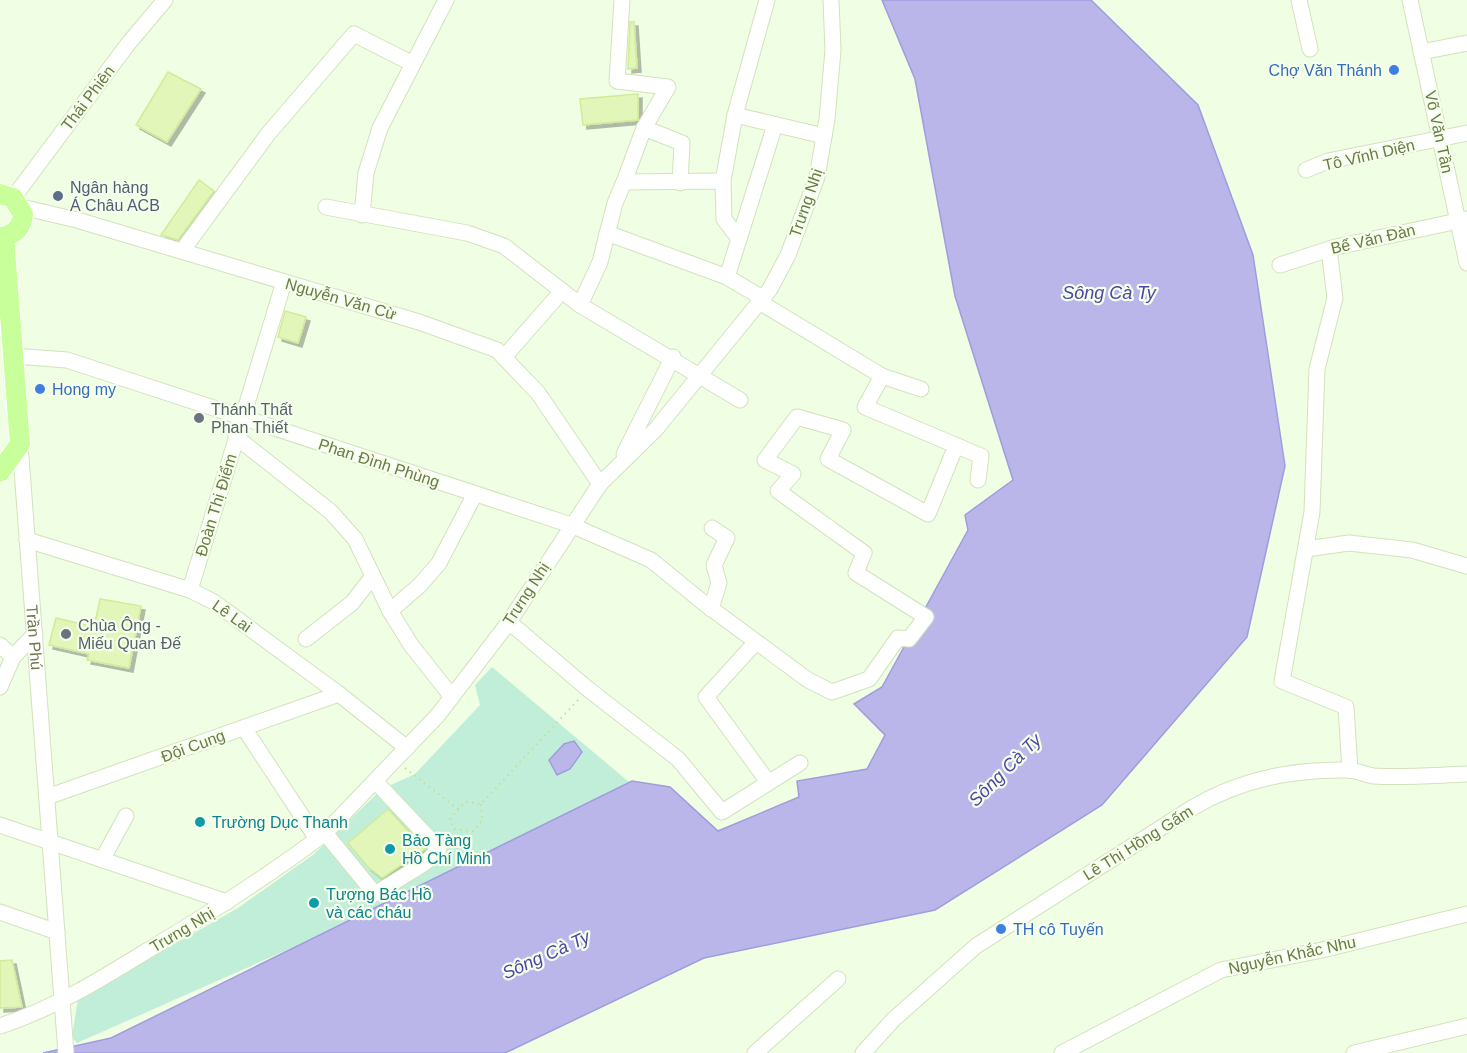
<svg xmlns="http://www.w3.org/2000/svg" width="1467" height="1053" viewBox="0 0 1467 1053" font-family="Helvetica,sans-serif">
<style>
.green{fill:#c1eed8}
.water{fill:#bab6ea;stroke:#a19cdd;stroke-width:1.5}
.building{fill:#e3f6b9;stroke:#d1eb98;stroke-width:1.5;filter:url(#shadow)}
.lines{fill:none;stroke-linecap:round;stroke-linejoin:round}
.minor-casing{stroke:#d3e2bb;stroke-width:17}
.major-casing{stroke:#fff;stroke-width:22}
.path{stroke:#c8dc9c;stroke-width:2;stroke-dasharray:1.5 4.5;stroke-linecap:butt}
.minor{stroke:#fff;stroke-width:15}
.major{stroke:#c8ff9a;stroke-width:20}
.shop-dot{fill:#3f7fe0;stroke:#f5ffec;stroke-width:2}
.service-dot{fill:#5c6f8a;stroke:#f5ffec;stroke-width:2}
.worship-dot{fill:#6b7280;stroke:#f5ffec;stroke-width:2}
.culture-dot{fill:#0f9aa8;stroke:#f5ffec;stroke-width:2}
.labels{text-anchor:middle;dominant-baseline:central;stroke-width:4.5;stroke-linejoin:round;paint-order:stroke}
.shop-label{font-size:16px;fill:#366cbe;stroke:#f5ffec;text-anchor:start}
.street-label{font-size:16px;fill:#6b7a47;stroke:#f5ffec}
.service-label{font-size:16px;fill:#4e5e75;stroke:#f5ffec;text-anchor:start}
.worship-label{font-size:16px;fill:#5b616d;stroke:#f5ffec;text-anchor:start}
.culture-label{font-size:16px;fill:#0d838f;stroke:#f5ffec;text-anchor:start}
.water-label{font-size:18px;font-style:italic;fill:#4e46a6;stroke:#f5ffec}
</style>
<defs>
<filter id="shadow"><feDropShadow dx="4" dy="4" stdDeviation="0" flood-color="#0004"/></filter>
</defs>
<rect width="100%" height="100%" fill="#f0fee4"/>
<path class="green" d="M492,667L629,782L305,942L77,1043L72,1037L78,999L238,908L314,854L382,789L415,774L480,705L475,685Z"/>
<path class="water" d="M882,0H1091L1198,105L1253,255L1285,466L1247,637L1102,805L935,910L704,958L505,1053H43L111,1038L632,781L670,787L718,831L799,797L797,781L867,769L885,735L854,704L882,687L968,530L965,515L1013,480L955,296L915,79Z
M574,741L582,752L570,769L557,775L549,760L564,744Z"/>
<path class="building" d="M630,22H634L637,68L628,69Z
M168,72L201,89L167,142L136,125Z
M638,94V120L583,125L580,99Z
M199,180L214,191L178,240L161,235Z
M285,311L306,317L298,343L278,337Z
M100,599L141,606L129,668L87,660L89,654L49,645L56,618L94,627Z
M388,809L425,849L382,878L368,867L348,843Z
M12,960L22,1007L0,1008V961Z"/>
<g class="lines">
<g class="minor-casing">
<g id="minor">
<path d="M622,0L617,81L668,87L644,128L624,182"/>
<path d="M1299,0L1310,49"/>
<path d="M1410,0L1467,263"/>
<path d="M1421,52L1467,43"/>
<path d="M735,115L824,136"/>
<path d="M644,128L682,143L680,183"/>
<path d="M1306,170L1328,161L1467,133"/>
<path d="M723,181L735,115L767,0"/>
<path d="M13,198L128,44L165,0"/>
<path d="M21,207L77,220L419,322L497,350L538,393L600,484"/>
<path d="M326,207L467,233L504,246L580,305L740,400"/>
<path d="M362,215L366,173L380,128L446,0"/>
<path d="M607,233L727,277L764,299"/>
<path d="M1329,249L1335,298L1317,369L1312,512L1282,681L1346,707L1350,770"/>
<path d="M182,251L268,134L354,34L413,64"/>
<path d="M1280,265L1336,247L1467,219"/>
<path d="M727,277L775,125"/>
<path d="M761,303L882,376L921,389"/>
<path d="M580,305L600,262L615,203L624,182L723,181L724,219L739,239"/>
<path d="M14,356L67,360L571,525L651,560L705,604L808,680L832,692L869,679L898,638L909,639L926,617L856,573L864,553L778,491L793,474L765,460L797,417L843,430L828,459L928,514L956,446"/>
<path d="M505,356L562,291"/>
<path d="M882,376L865,407L981,456L978,480"/>
<path d="M236,437L331,512L355,539L390,611L411,645L452,697"/>
<path id="s1" d="M20,444L66,1053"/>
<path d="M624,454L673,357"/>
<path d="M27,540L190,590L214,602L339,694L407,748"/>
<path d="M1306,549L1349,543L1412,550L1467,566"/>
<path d="M190,590L284,282"/>
<path d="M711,609L719,583L714,565L727,538L712,528"/>
<path d="M390,611L420,585L439,563L475,494"/>
<path d="M509,622L588,689L678,759L722,812L800,763"/>
<path d="M306,639L352,603L373,576"/>
<path d="M756,642L706,697L768,782"/>
<path d="M0,645L13,657"/>
<path d="M0,687L13,657L35,634"/>
<path d="M244,728L317,839"/>
<path d="M47,797L339,694"/>
<path d="M0,825L227,902"/>
<path d="M325,833L375,894L425,863L439,849L376,782"/>
<path d="M102,860L126,816"/>
<path d="M0,912L57,932"/>
<path d="M0,1026C55,1008 101,979 150,949C210,913 269,876 325,833L438,715L509,622L600,484L656,429L770,289L788,255L817,177L827,119L833,50L831,0"/>
<path d="M755,1053L838,979"/>
<path d="M863,1053L894,1019L976,946L1192,808C1239,780 1293,769 1347,770C1357,770 1365,775 1374,776C1405,778 1437,775 1467,774"/>
<path d="M1062,1053L1221,970L1322,950L1467,914"/>
<path d="M1354,1053L1467,1026"/>
</g>
</g>
<g class="major-casing">
<path id="major" d="M0,194L13,198L23,214C22,228 14,236 0,237
M0,472L20,444L4,237"/>
</g>
<path class="path" d="M405,768L458,809
M481,804L482,821L473,831L454,829L450,819L465,802L481,804L578,700"/>
<use href="#minor" class="minor"/>
<use href="#major" class="major"/>
</g>
<g class="shop-dot">
<circle cx="1394" cy="70" r="6"/>
<circle cx="40" cy="389" r="6"/>
<circle cx="1001" cy="929" r="6"/>
</g>
<circle class="service-dot" cx="58" cy="196" r="6"/>
<g class="worship-dot">
<circle cx="199" cy="418" r="6"/>
<circle cx="66" cy="634" r="6"/>
</g>
<g class="culture-dot">
<circle cx="200" cy="822" r="6"/>
<circle cx="390" cy="849" r="6"/>
<circle cx="314" cy="903" r="6"/>
</g>
<g class="labels">
<g class="shop-label">
<text x="1382" y="70" text-anchor="end">Chợ Văn Thánh</text>
<text x="52" y="389">Hong my</text>
<text x="1013" y="929">TH cô Tuyến</text>
</g>
<g class="street-label">
<text transform="translate(88 98) rotate(-53)">Thái Phiên</text>
<text transform="translate(1439 132) rotate(78)">Võ Văn Tần</text>
<text transform="translate(1369 155) rotate(-13)">Tô Vĩnh Diện</text>
<text transform="translate(806 203) rotate(-71)">Trưng Nhị</text>
<text transform="translate(1373 239) rotate(-13)">Bế Văn Đàn</text>
<text transform="translate(341 299) rotate(16)">Nguyễn Văn Cừ</text>
<text transform="translate(379 463) rotate(18)">Phan Đình Phùng</text>
<text transform="translate(216 505) rotate(-73)">Đoàn Thị Điểm</text>
<text transform="translate(526 594) rotate(-57)">Trưng Nhị</text>
<text transform="translate(232 616) rotate(35)">Lê Lai</text>
<text stroke="none"><textPath href="#s1" startOffset="194">Trần Phú</textPath></text>
<text transform="translate(193 746) rotate(-20)">Đội Cung</text>
<text transform="translate(1138 843) rotate(-32)">Lê Thị Hồng Gấm</text>
<text transform="translate(182 930) rotate(-31)">Trưng Nhị</text>
<text transform="translate(1292 955) rotate(-12)">Nguyễn Khắc Nhu</text>
</g>
<g class="service-label">
<text x="70" y="187">Ngân hàng<tspan x="70" dy="18">Á Châu ACB</tspan></text>
</g>
<g class="worship-label">
<text x="211" y="409">Thánh Thất<tspan x="211" dy="18">Phan Thiết</tspan></text>
<text x="78" y="625">Chùa Ông -<tspan x="78" dy="18">Miếu Quan Đế</tspan></text>
</g>
<g class="culture-label">
<text x="212" y="822">Trường Dục Thanh</text>
<text x="402" y="840">Bảo Tàng<tspan x="402" dy="18">Hồ Chí Minh</tspan></text>
<text x="326" y="894">Tượng Bác Hồ<tspan x="326" dy="18">và các cháu</tspan></text>
</g>
<g class="water-label">
<text x="1109" y="293">Sông Cà Ty</text>
<text transform="translate(1005 770) rotate(-45)">Sông Cà Ty</text>
<text transform="translate(546 955) rotate(-24)">Sông Cà Ty</text>
</g>
</g>
</svg>
